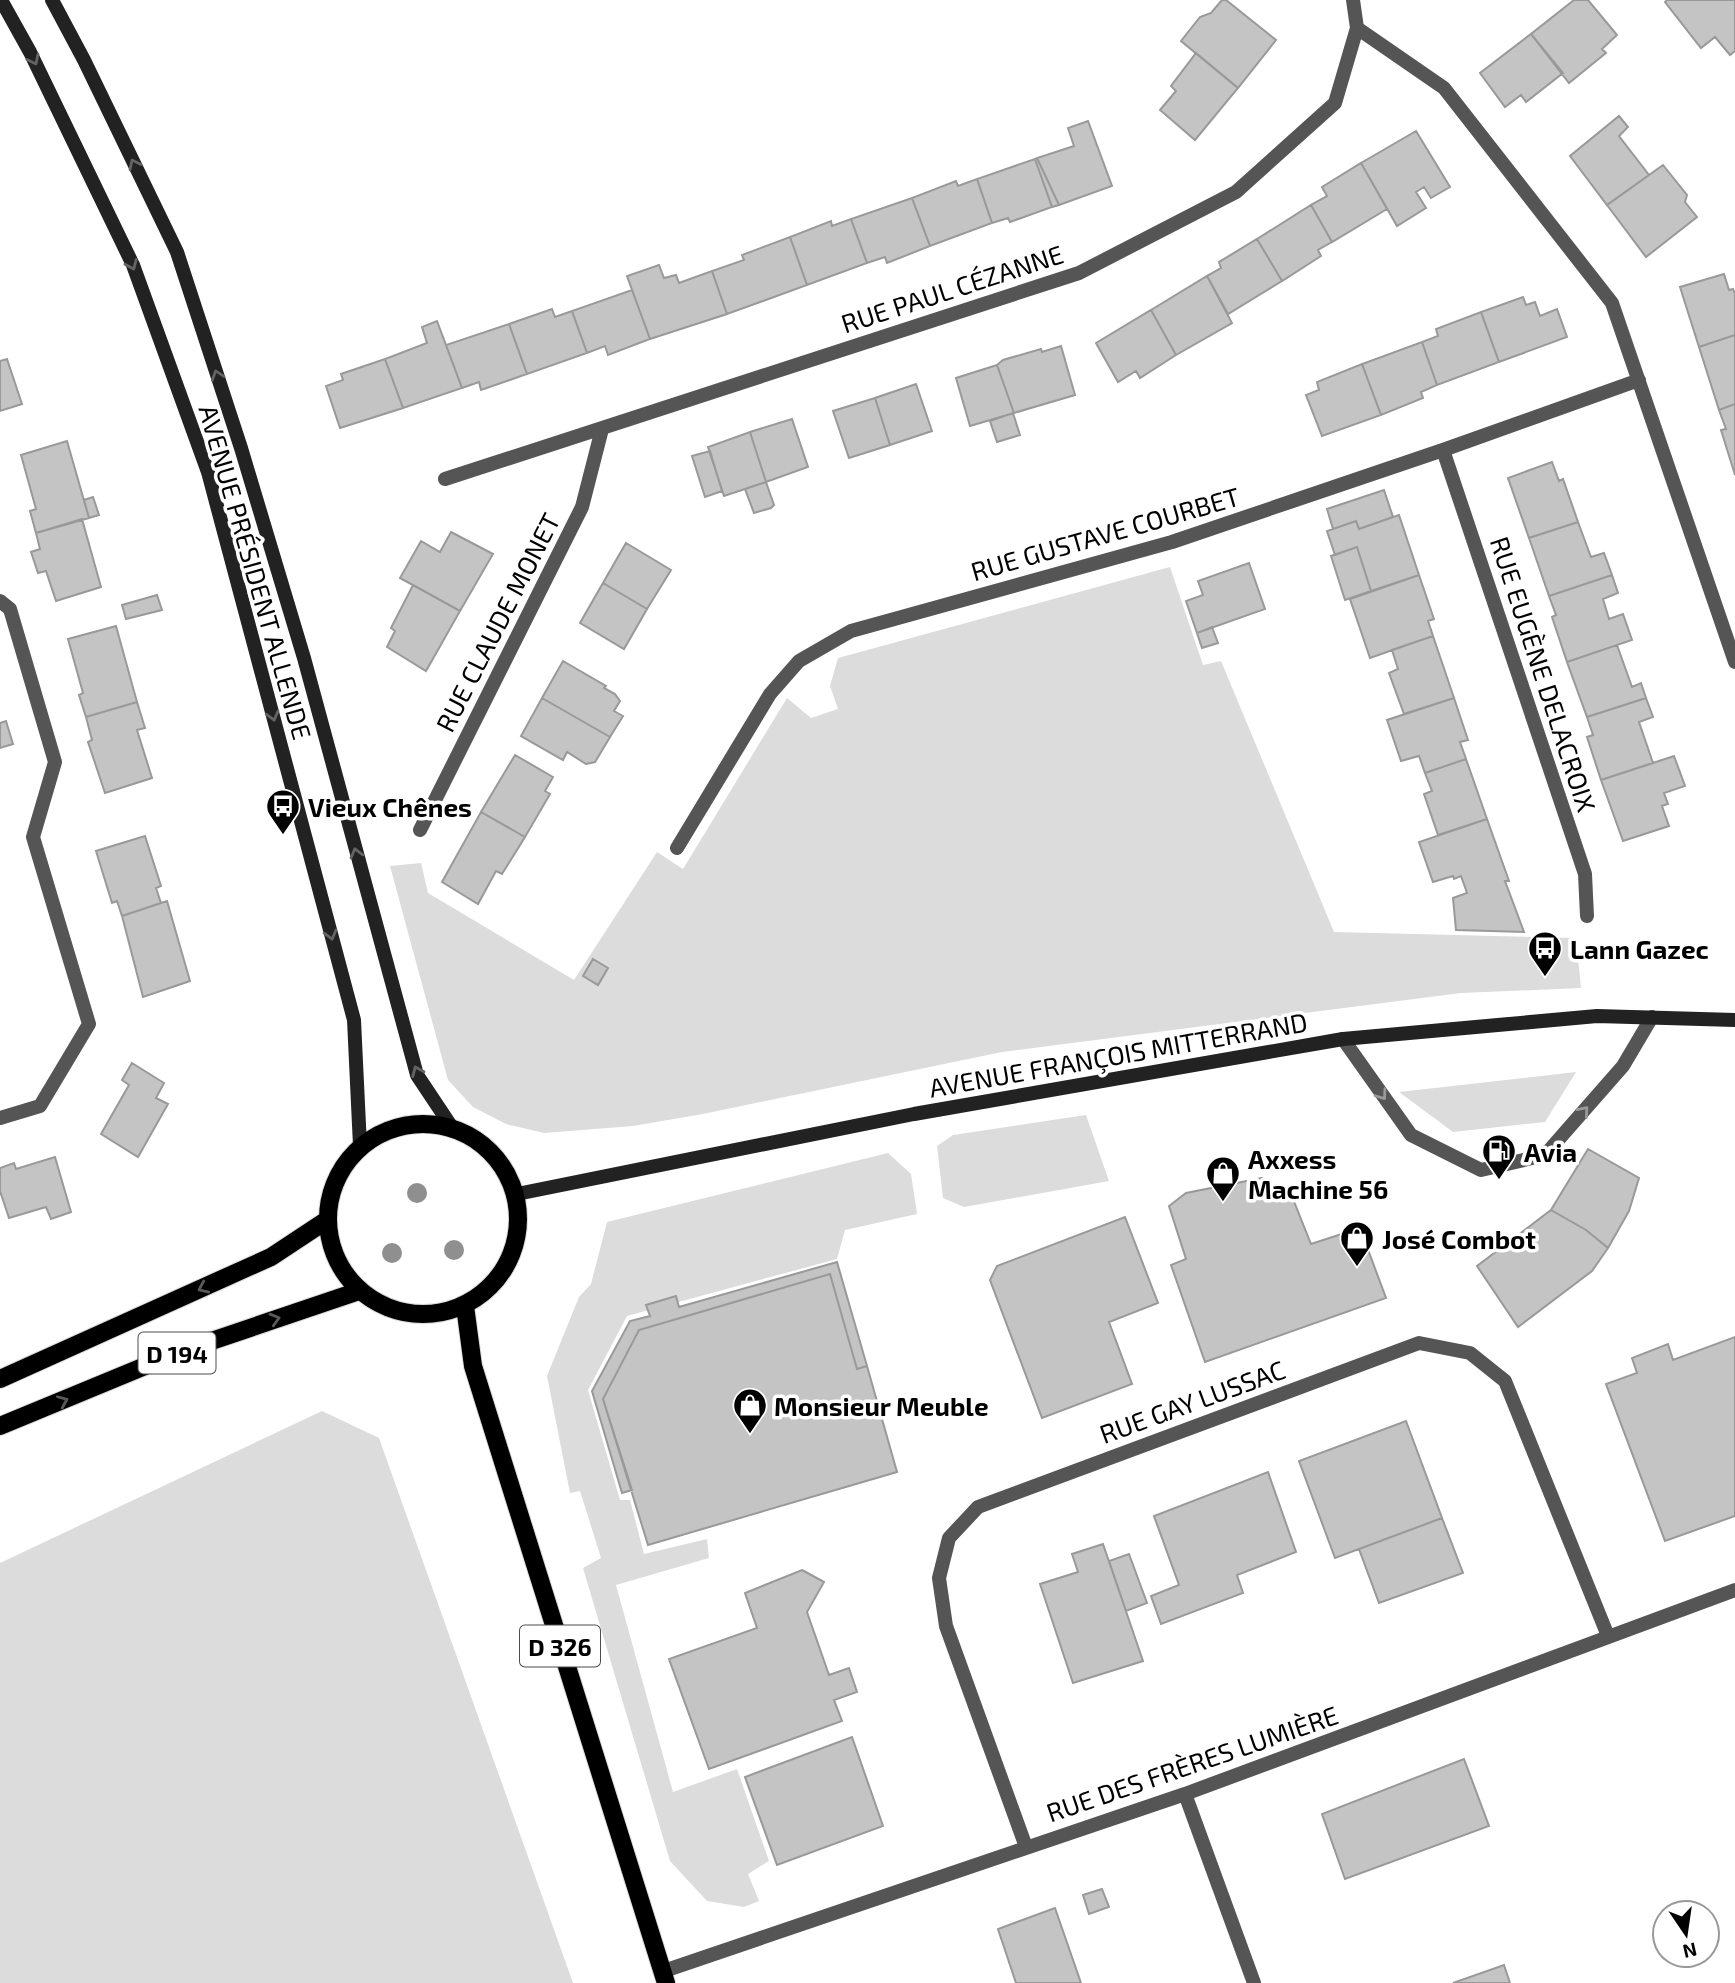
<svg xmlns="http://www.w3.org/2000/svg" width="1735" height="1983" viewBox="0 0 1735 1983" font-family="'Exo 2',sans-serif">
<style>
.green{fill:#dcdcdc}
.building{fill:#c4c4c4;stroke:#999;stroke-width:2}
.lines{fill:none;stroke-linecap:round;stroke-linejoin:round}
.primary-casing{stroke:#dbdbdb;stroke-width:20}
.service{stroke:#555;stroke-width:14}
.minor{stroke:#555;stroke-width:14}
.secondary{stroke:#222;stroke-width:14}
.primary{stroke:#000;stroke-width:18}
.tree{fill:#8f8f8f}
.oneway{stroke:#646464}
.oneway2{stroke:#999}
.oneway3{stroke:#595959}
.labels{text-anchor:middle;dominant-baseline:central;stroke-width:7;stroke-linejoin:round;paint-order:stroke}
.shield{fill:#fff;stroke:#4c4c4c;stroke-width:2}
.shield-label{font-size:24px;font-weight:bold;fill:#000}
.street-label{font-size:26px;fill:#000;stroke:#fff}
.poi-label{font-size:26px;font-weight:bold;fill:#000;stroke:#fff;text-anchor:start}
</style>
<rect width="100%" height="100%" fill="#fff"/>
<path class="green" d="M1170,567L1203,665L1221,661L1334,932L1576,938L1581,988L1461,993L1002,1052L703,1114L633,1126L544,1133L506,1124L473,1107L448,1080L390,866L421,863L428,893L574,980L657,852L683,869L787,698L811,718L838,709L830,686L838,658Z
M1576,1072L1545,1122L1453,1132L1399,1092Z
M1086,1115L1109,1181L964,1207L943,1198L937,1146L953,1135Z
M888,1153L911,1174L917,1214L845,1230L837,1259L627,1316L588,1390L620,1500H630L644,1554L707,1539L709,1558L616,1585L673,1792L737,1769L769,1861L748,1874L759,1901L744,1907L707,1901L670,1861L583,1568L601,1558L580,1491L570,1493L547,1376L579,1297L591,1284L607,1222Z
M322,1411L379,1438L573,1983H0V1563Z"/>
<path class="building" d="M1222,0H1226L1276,40L1238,88L1181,41L1200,17L1211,13Z
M1574,0H1588L1617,35L1602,49L1606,53L1569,83L1531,34Z
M1667,0H1735V51L1730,55L1715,37L1701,48L1665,2Z
M1531,34L1563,73L1526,102L1521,95L1505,107L1480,73Z
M1196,53L1238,88L1195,140L1160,110L1176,91L1171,86Z
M1619,116L1628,127L1619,136L1649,175L1607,205L1570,156Z
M1088,121L1112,186L1059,205L1037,158L1074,146L1068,128Z
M1416,131L1450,187L1431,198L1424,187L1416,192L1426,208L1397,226L1361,163Z
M1037,158L1059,205L1052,207L1035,159Z
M1035,159L1052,207L1010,222L1008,218L992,223L977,179Z
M1361,163L1387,209L1332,242L1311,205L1327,196L1322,187Z
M1663,165L1687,195L1685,202L1697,217L1646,257L1607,205Z
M977,179L992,223L930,246L912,198L956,181L958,186Z
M912,198L930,246L887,263L885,257L867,263L851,219Z
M1311,205L1332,242L1318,250L1321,256L1282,281L1257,239Z
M851,219L867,263L807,285L790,237L831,221L832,226Z
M790,237L807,285L727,314L712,271L744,260L742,255Z
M1257,239L1282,281L1228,314L1207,276L1221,268L1219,262Z
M659,265L664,278L676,275L679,283L712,271L727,314L650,339L627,276Z
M1724,274L1729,290L1733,289L1735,294V335L1699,347L1680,287Z
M1207,276L1232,323L1176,355L1151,310Z
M632,290L650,339L608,355L605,346L587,353L572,311Z
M1523,297L1526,305L1535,302L1540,316L1557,309L1567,337L1499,362L1481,312Z
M552,309L555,317L572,311L587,353L527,374L509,324Z
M1151,310L1176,355L1140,378L1136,371L1118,382L1096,343Z
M1481,312L1499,362L1437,385L1422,342L1438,336L1436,329Z
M437,321L462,388L403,408L385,359L427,343L422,327Z
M509,324L527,374L481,390L479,382L462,388L446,345Z
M1735,335V404L1719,410L1699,347Z
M1422,342L1437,385L1421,392L1423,398L1381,415L1362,364Z
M1061,346L1075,395L1014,413L997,365L1003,360L1041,349L1042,352Z
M7,359L22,404L0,411V361Z
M385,359L403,408L340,428L326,386L343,380L341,374Z
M1362,364L1381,415L1322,436L1306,395L1319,390L1317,382Z
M997,365L1014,413L970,426L956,378Z
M916,384L932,431L890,445L875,398Z
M875,398L890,445L849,458L833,411Z
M1735,404V475L1721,430L1726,429L1719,410Z
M1013,413L1020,435L997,442L990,421Z
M792,419L808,467L766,482L750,432Z
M750,432L766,482L724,496L708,447Z
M67,441L89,518L36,533L30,511L36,509L21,455Z
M710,451L722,491L705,497L692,456Z
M1552,462L1559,481L1563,479L1578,522L1529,538L1508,478Z
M766,482L774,505L771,508L754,513L745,489Z
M1384,490L1393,517L1359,529L1356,521L1333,529L1327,509Z
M93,497L99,515L89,518L84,500Z
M1399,515L1419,575L1371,591L1357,547L1335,555L1327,531L1356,521L1359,529Z
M82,519L101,587L56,601L46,571L38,573L31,552L40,549L36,533Z
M1578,522L1591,557L1604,553L1612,575L1549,596L1529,538Z
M451,532L493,554L460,611L400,578L421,541L440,552Z
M626,543L671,570L647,609L603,583Z
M1357,547L1371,591L1345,600L1331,556Z
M1249,563L1265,609L1197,633L1186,601L1203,595L1198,581Z
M1419,575L1434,619L1428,621L1433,636L1370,658L1350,599Z
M1612,575L1618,593L1603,599L1609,619L1623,614L1632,640L1567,662L1552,617L1556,615L1549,596Z
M603,583L647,609L624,649L580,623Z
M413,585L460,611L426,671L387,647L395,631L391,628Z
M157,595L162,610L126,619L122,605Z
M116,626L137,702L86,717L79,695L83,693L68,639Z
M1212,627L1218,643L1202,648L1197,633Z
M1433,636L1454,698L1404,714L1389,673L1398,669L1392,650Z
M1617,645L1632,687L1641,683L1646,698L1587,717L1567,662Z
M563,661L606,686L604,688L615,694L620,701L614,711L623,716L610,737L542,698Z
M542,698L610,737L595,762L586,764L567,752L563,760L521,736Z
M1454,698L1468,740L1460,742L1466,759L1425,773L1419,756L1401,761L1387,720Z
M1646,698L1653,717L1639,722L1653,763L1601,780L1587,737L1593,735L1587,717Z
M137,702L145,728L137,730L152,778L105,793L88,742L92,740L86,717Z
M6,721L13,744L0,748V723Z
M515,755L553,777L545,791L550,794L525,837L481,812Z
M1674,756L1685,786L1664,793L1668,804L1662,806L1669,826L1623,841L1601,780Z
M1466,759L1487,819L1438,835L1424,794L1432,791L1425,773Z
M481,812L525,837L502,874L496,871L478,904L442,882Z
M1487,819L1509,881H1505L1524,932L1456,930L1453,898L1467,893L1461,876L1454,879L1453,876L1433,882L1419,842Z
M145,836L161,886L156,888L161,903L122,916L117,901L112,903L96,851Z
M167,901L190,981L143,997L122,916Z
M593,959L608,968L598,985L583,976Z
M132,1063L164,1083L156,1098L168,1104L138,1157L101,1134L129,1085L122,1080Z
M1588,1149L1639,1178L1629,1211L1608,1248L1586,1230L1551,1210Z
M55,1157L71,1212L51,1219L46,1207L9,1218L0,1191V1168L14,1163L16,1169Z
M1262,1178L1266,1196L1289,1189L1311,1244L1360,1228L1386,1298L1205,1362L1171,1265L1186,1259L1169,1206L1186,1193Z
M1551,1210L1586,1230L1608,1248L1592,1271L1518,1327L1477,1266Z
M1125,1217L1158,1303L1109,1322L1132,1384L1042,1418L990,1280L997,1266Z
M837,1262L867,1366L857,1369L830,1274L639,1330L603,1399L632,1490L622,1493L592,1391L630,1321L650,1316L646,1305L676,1296L679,1307Z
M830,1274L857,1369L867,1366L897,1472L648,1545L603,1399L639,1330Z
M1735,1337V1516L1665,1541L1606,1384L1637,1373L1632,1358L1668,1344L1673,1360Z
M1406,1421L1442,1518L1335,1558L1299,1461Z
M1268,1472L1296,1552L1237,1575L1243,1593L1161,1624L1151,1596L1179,1585L1154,1516Z
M1442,1518L1463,1573L1379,1603L1359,1549Z
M1103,1544L1143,1661L1073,1683L1040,1584L1078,1572L1072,1554Z
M1129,1554L1147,1603L1126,1611L1109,1561Z
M802,1570L824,1582L807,1612L829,1675L849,1668L857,1692L834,1700L842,1721L709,1769L669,1659L757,1628L745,1593Z
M852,1737L883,1826L777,1865L745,1777Z
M1464,1759L1489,1826L1345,1879L1322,1814Z
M1102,1889L1109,1907L1089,1914L1083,1895Z
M1055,1908L1081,1983H1016L998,1929Z
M1504,1965L1510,1983H1453Z"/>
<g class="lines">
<g class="primary-casing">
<path id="primary" d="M328 1219a95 95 0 1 1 190 0a95 95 0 1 1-190 0Z
M465,1306L473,1366L666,1983
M0,1379L271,1257L327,1220
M0,1426L179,1352L359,1291"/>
</g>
<path class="service" d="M1343,1039L1411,1135L1481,1170L1545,1155L1623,1066L1652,1017"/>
<path class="minor" d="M1357,28L1444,88L1612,303L1735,662
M1443,450L1585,874L1587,916
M445,479L1079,273L1236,192L1335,103L1357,28L1353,0
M0,601L10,609L55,762L33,837L89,1024L40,1106L0,1118
M420,830L582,507L602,429
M677,848L770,694L799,661L851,631L1172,542L1443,450L1639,380
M1185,1794L1254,1983
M1026,1847L946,1626L939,1578L949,1538L978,1507L1419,1343L1470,1353L1505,1381L1608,1636
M661,1972L1185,1794L1735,1590"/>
<path class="secondary" d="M1,0L30,52L133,265L208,472L354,1020L360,1146
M52,0L84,60L177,252L241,448L304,658L417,1075L453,1129
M517,1194L914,1114L1343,1039L1597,1016L1735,1020"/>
<use href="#primary" class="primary"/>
</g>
<g class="tree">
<circle cx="417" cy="1193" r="10"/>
<circle cx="454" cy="1250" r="10"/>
<circle cx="392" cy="1253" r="10"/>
</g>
<defs><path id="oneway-chevron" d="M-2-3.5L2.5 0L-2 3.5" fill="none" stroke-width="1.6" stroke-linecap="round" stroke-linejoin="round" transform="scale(1.75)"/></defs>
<g class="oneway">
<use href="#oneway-chevron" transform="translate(34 60) rotate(64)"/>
<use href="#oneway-chevron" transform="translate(134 164) rotate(-116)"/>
<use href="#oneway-chevron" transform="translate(132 265) rotate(67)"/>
<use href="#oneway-chevron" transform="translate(217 375) rotate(-108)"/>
<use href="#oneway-chevron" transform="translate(273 716) rotate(75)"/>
<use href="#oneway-chevron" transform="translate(356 853) rotate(-105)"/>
<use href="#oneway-chevron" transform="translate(331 935) rotate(75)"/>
<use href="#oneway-chevron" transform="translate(417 1071) rotate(-113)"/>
</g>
<g class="oneway2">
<use href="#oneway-chevron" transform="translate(1382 1095) rotate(54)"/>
<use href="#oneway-chevron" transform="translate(1584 1111) rotate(-49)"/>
</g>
<g class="oneway3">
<use href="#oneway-chevron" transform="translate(203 1288) rotate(156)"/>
<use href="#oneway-chevron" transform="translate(275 1319) rotate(-16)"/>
<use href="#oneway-chevron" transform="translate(63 1401) rotate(-23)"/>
</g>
<defs>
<g id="bus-pin" transform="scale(1.75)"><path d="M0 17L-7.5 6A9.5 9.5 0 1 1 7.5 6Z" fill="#000" stroke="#fff"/><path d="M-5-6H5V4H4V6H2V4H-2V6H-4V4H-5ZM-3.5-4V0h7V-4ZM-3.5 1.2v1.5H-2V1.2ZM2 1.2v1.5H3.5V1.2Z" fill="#fff"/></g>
<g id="fuel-pin" transform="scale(1.75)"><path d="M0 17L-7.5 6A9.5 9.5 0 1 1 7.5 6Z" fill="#000" stroke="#fff"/><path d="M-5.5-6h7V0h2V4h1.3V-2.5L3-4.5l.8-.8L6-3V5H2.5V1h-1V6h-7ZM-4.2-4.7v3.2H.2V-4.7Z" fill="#fff"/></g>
<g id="shop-pin" transform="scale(1.75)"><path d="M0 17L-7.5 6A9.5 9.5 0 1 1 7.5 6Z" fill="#000" stroke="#fff"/><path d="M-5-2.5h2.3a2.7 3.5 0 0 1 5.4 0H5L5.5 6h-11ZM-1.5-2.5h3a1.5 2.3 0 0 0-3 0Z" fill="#fff"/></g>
</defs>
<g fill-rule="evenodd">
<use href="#bus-pin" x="283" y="806"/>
<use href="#bus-pin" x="1545" y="948"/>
<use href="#fuel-pin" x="1499" y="1151"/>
<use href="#shop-pin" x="1223" y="1173"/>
<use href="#shop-pin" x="1357" y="1238"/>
<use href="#shop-pin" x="750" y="1405"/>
</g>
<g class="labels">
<g class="shield">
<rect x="138.5" y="1332.5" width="77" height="41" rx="5"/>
<rect x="520" y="1625.5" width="80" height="41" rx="5"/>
</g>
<g class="shield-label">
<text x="177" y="1353">D 194</text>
<text x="560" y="1646">D 326</text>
</g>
<g class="street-label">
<text transform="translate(952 288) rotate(-18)">RUE PAUL CÉZANNE</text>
<text transform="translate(1105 533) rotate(-16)">RUE GUSTAVE COURBET</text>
<text transform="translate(256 572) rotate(74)">AVENUE PRÉSIDENT ALLENDE</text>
<text transform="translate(497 622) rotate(-63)">RUE CLAUDE MONET</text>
<text transform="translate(1544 674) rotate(72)">RUE EUGÈNE DELACROIX</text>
<text transform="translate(1118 1054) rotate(-10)">AVENUE FRANÇOIS MITTERRAND</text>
<text transform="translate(1192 1401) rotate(-20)">RUE GAY LUSSAC</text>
<text transform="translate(1192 1763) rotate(-19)">RUE DES FRÈRES LUMIÈRE</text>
</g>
<g class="poi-label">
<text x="308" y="806">Vieux Chênes</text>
<text x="1570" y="948">Lann Gazec</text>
<text x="1524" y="1151">Avia</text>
<text x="1248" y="1158">Axxess<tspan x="1248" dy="30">Machine 56</tspan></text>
<text x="1382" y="1238">José Combot</text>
<text x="774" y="1405">Monsieur Meuble</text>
</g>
</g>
<g transform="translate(1686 1934) rotate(167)"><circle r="33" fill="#ffffff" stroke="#999999" stroke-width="2"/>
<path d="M0-5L12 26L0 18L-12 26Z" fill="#000000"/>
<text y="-10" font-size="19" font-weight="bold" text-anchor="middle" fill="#000000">N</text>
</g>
</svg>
